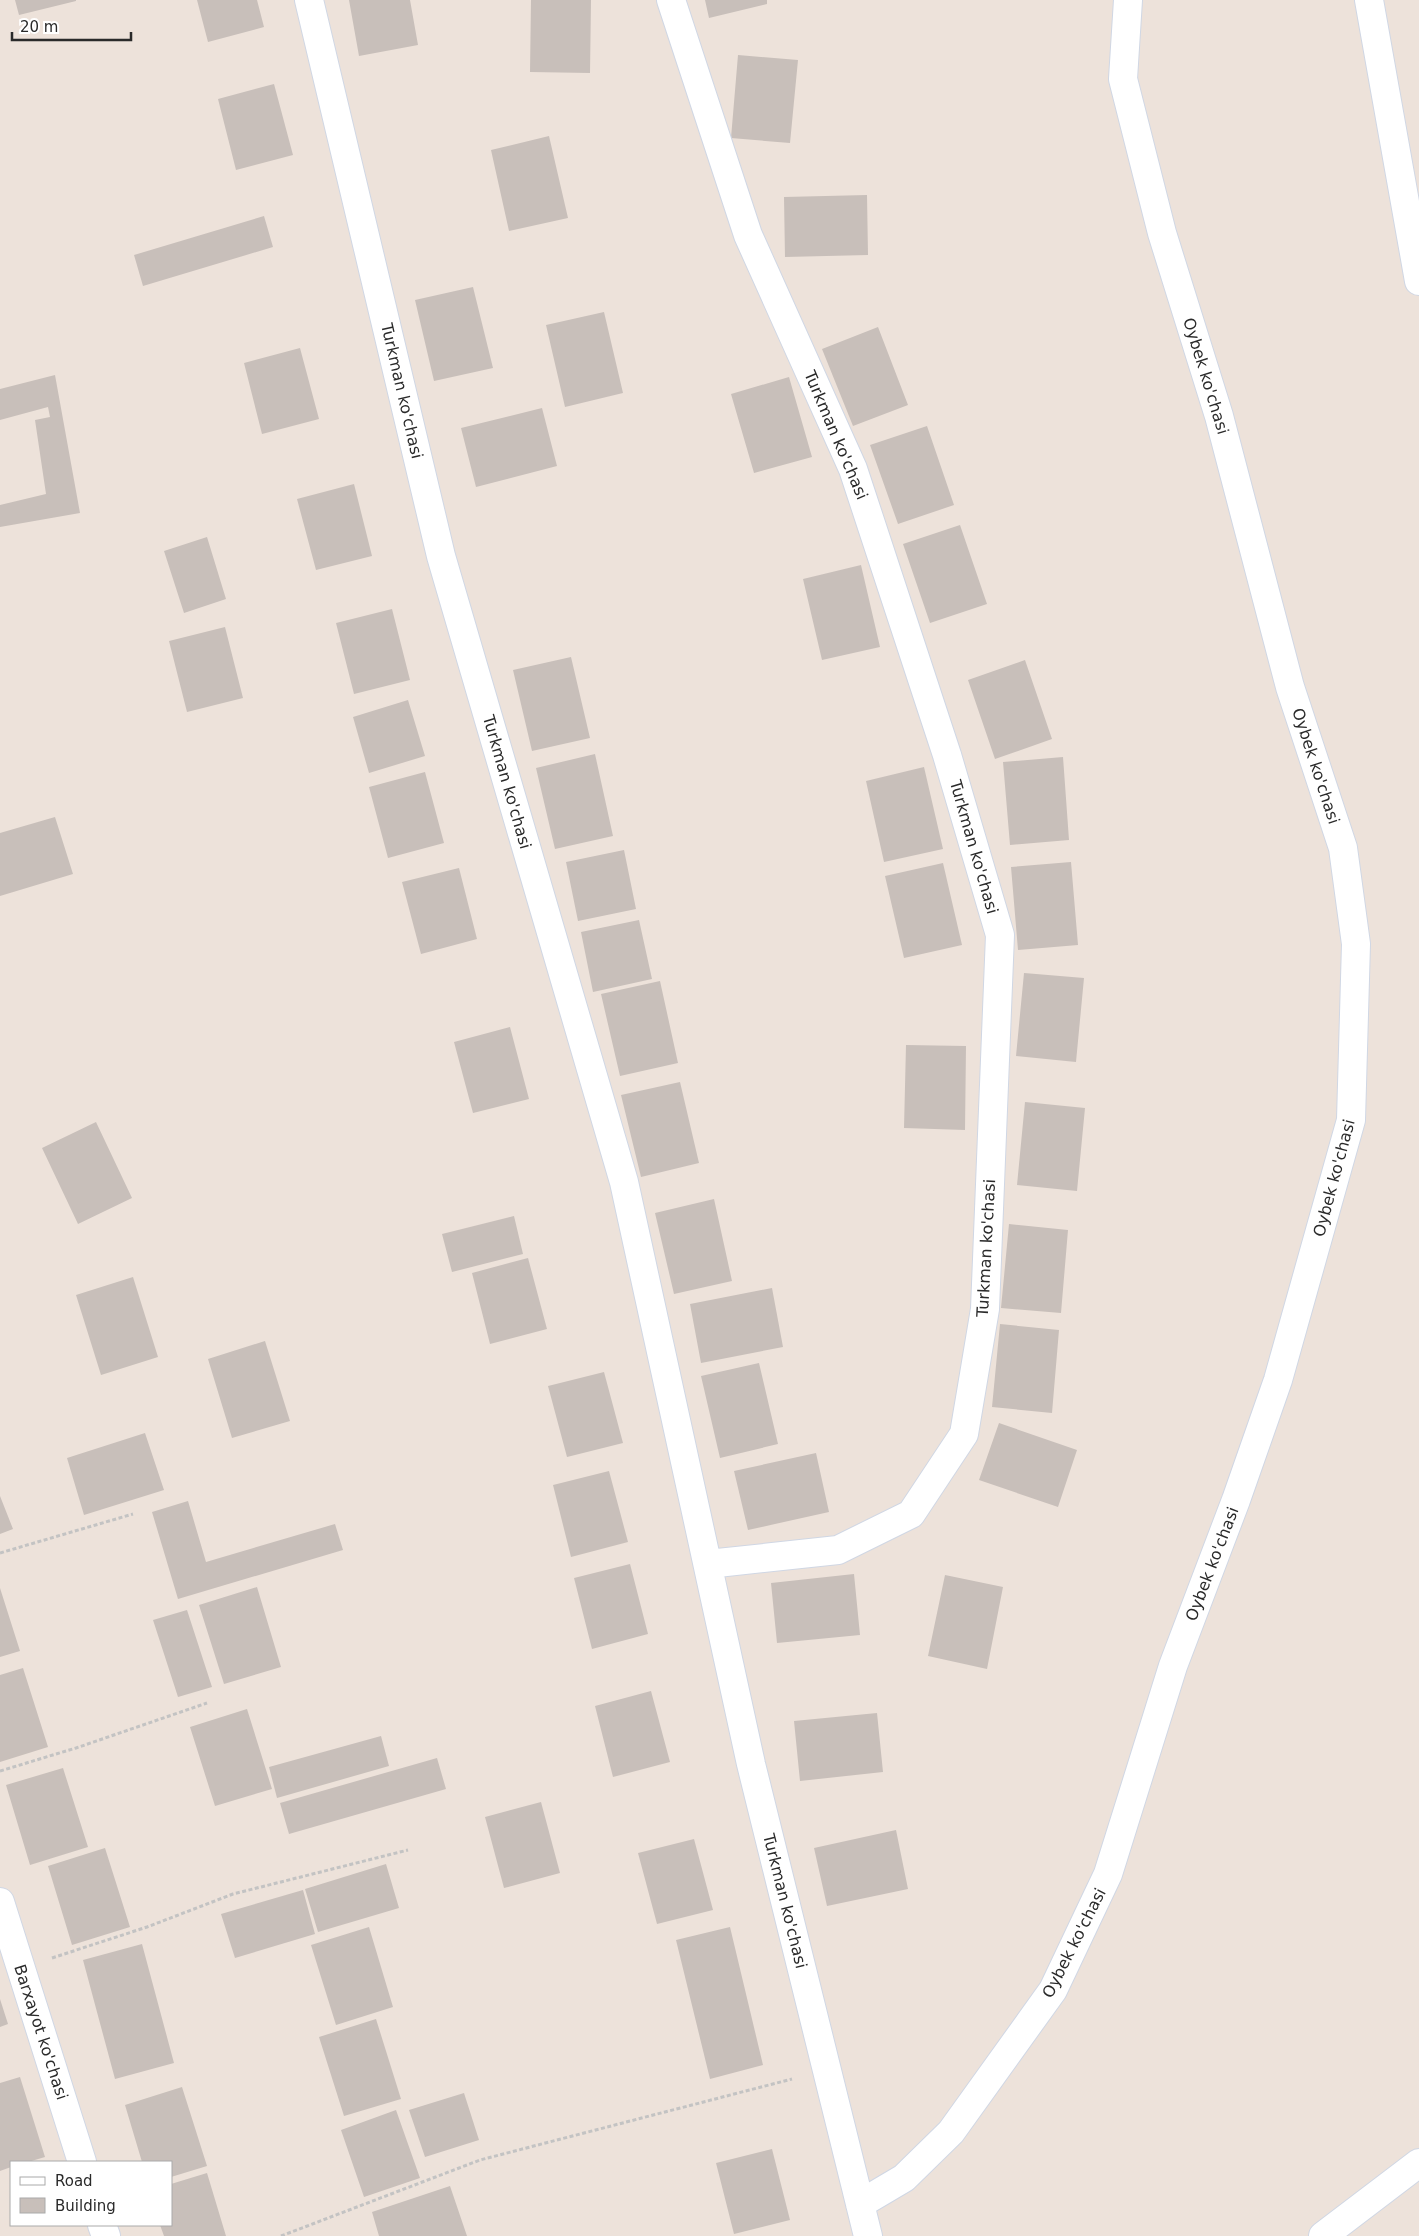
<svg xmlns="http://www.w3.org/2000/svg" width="1419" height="2236" viewBox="0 0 1419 2236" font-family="'DejaVu Sans',sans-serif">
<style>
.building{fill:#c8bfba}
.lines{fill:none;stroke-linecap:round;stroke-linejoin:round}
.street-casing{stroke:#d0d7e4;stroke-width:30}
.path{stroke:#c3c3c3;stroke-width:3;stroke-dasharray:4 2.5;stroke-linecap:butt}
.street{stroke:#fff;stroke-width:28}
.labels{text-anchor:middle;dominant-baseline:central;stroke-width:4;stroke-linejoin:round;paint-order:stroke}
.street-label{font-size:16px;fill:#2a2a2a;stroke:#fff}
</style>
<rect width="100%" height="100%" fill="#ede2da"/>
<path class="building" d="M15,0H76V1L19,15Z
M197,0H257L264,27L208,42Z
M349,0H410L418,45L359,56Z
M531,0H591L590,73L530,72Z
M705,0H767V4L709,18Z
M738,55L798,60L790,143L731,138Z
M274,84L293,155L236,170L218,99Z
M549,136L568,218L509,231L491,150Z
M867,195L868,255L785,257L784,197Z
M264,216L273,247L143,286L134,255Z
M473,287L493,368L434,381L415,300Z
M604,312L623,393L565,407L546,325Z
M878,327L908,405L853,426L822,349Z
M300,348L319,419L262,434L244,363Z
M55,375L80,513L0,527V505L46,494L35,420L50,417L48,407L0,420V389Z
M789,377L812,457L754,473L731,394Z
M542,408L557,466L476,487L461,428Z
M927,426L954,505L898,524L870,445Z
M354,484L372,556L316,570L297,499Z
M960,525L987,604L930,623L903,544Z
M207,537L226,599L184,613L164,551Z
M861,565L880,647L822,660L803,579Z
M392,609L410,680L354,694L336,623Z
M225,627L243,698L187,712L169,641Z
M571,657L590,738L532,751L513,670Z
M1025,660L1052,739L995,759L968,680Z
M408,700L425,756L369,773L353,717Z
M595,754L613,836L555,849L536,768Z
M1063,757L1069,840L1010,845L1003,762Z
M924,767L943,849L884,862L866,781Z
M425,772L444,843L388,858L369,787Z
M55,817L73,874L0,896V833Z
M624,850L636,909L578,921L566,862Z
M1071,862L1078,945L1018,950L1011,867Z
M943,863L962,945L904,958L885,876Z
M459,868L477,939L421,954L402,882Z
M639,920L652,979L593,992L581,932Z
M1024,973L1084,978L1076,1062L1016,1056Z
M660,981L678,1063L620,1076L601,994Z
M510,1027L529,1099L473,1113L454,1042Z
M906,1045L966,1046L965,1130L904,1128Z
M680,1082L699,1163L641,1177L621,1095Z
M1025,1102L1085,1108L1077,1191L1017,1185Z
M96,1122L132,1198L78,1224L42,1148Z
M714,1199L732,1281L674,1294L655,1213Z
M514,1216L523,1254L452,1272L442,1234Z
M1009,1224L1068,1230L1061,1313L1001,1308Z
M528,1258L547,1329L490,1344L472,1273Z
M133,1277L158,1357L101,1375L76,1295Z
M772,1288L783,1347L701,1363L690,1304Z
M1000,1324L1059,1330L1052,1413L992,1407Z
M265,1341L290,1421L232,1438L208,1359Z
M759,1363L778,1444L720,1458L701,1376Z
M604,1372L623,1443L567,1457L548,1386Z
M999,1423L1077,1450L1058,1507L979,1480Z
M145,1433L164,1490L84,1515L67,1458Z
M816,1453L829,1512L748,1530L734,1471Z
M609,1471L628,1542L571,1557L553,1485Z
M0,1496L13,1529L0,1534Z
M188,1501L206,1562L335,1524L343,1550L178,1599L152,1512Z
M630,1564L648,1634L592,1649L574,1578Z
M854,1574L860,1635L777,1643L771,1583Z
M945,1575L1003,1587L987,1669L928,1656Z
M257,1587L281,1667L224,1684L199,1605Z
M0,1588L20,1651L0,1657Z
M187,1610L212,1687L178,1697L153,1620Z
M23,1668L48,1747L0,1762V1675Z
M651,1691L670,1762L613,1777L595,1706Z
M247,1709L272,1789L215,1806L190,1727Z
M877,1713L883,1772L800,1781L794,1721Z
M381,1736L389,1766L277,1798L269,1767Z
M437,1758L446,1789L289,1834L280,1803Z
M63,1768L88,1847L30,1865L6,1785Z
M541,1802L560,1873L504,1888L485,1817Z
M896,1830L908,1889L827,1906L814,1848Z
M694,1839L713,1910L657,1924L638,1853Z
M105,1848L130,1927L72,1945L48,1866Z
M386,1864L399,1908L318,1932L305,1889Z
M303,1890L315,1934L235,1958L221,1914Z
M369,1927L393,2007L336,2025L311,1945Z
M730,1927L763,2065L710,2079L676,1940Z
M142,1944L174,2063L115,2079L83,1960Z
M0,1999L8,2024L0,2027Z
M376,2019L401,2099L344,2116L319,2037Z
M20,2077L45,2157L28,2162H11V2167L0,2171V2083Z
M182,2087L207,2166L171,2177V2162H142L125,2105Z
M464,2093L479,2140L425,2157L409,2110Z
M396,2110L420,2178L364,2197L341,2130Z
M772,2149L790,2220L734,2234L716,2163Z
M207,2173L226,2236H164L160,2225H171V2184Z
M450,2186L467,2236H379L372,2212Z"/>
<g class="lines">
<g class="street-casing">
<path id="street" d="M309,0L441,556L624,1182L751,1764L868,2236
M671,0L748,235L853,469L947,755L1000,935L985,1309L964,1434L911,1514L838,1550L708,1564
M1369,0L1419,281
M0,1902L82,2162
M860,2204L904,2178L951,2132L1053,1990L1108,1874L1173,1666L1236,1500L1278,1380L1351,1120L1356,944L1343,848L1290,687L1219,416L1162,233L1123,79L1128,0
M102,2225L106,2236
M1323,2236L1419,2163"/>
</g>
<path class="path" d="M0,1553L133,1514
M0,1771L76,1748L207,1703
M52,1958L147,1927L233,1894L408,1850
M281,2236L480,2160L792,2079"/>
<use href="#street" class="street"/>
</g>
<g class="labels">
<g class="street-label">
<text transform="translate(1206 376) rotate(73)">Oybek ko'chasi</text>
<text transform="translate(402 391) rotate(77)">Turkman ko'chasi</text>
<text transform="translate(836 435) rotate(67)">Turkman ko'chasi</text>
<text transform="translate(1316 766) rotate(72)">Oybek ko'chasi</text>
<text transform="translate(507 782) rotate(74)">Turkman ko'chasi</text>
<text transform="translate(974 847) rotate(74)">Turkman ko'chasi</text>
<text transform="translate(1334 1178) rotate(-75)">Oybek ko'chasi</text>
<text transform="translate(986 1248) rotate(-87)">Turkman ko'chasi</text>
<text transform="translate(1212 1564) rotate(-69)">Oybek ko'chasi</text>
<text transform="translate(785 1901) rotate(76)">Turkman ko'chasi</text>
<text transform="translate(1074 1943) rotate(-63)">Oybek ko'chasi</text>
<text transform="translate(41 2032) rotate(72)">Barxayot ko'chasi</text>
</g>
</g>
<rect x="10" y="2161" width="162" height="65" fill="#ffffff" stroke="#aaaaaa"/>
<rect x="20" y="2177" width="25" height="8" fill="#ffffff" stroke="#aaaaaa"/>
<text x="55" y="2186" font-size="15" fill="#2a2a2a">Road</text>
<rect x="20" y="2198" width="25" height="15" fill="#c8bfba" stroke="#aaaaaa"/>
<text x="55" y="2211" font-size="15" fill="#2a2a2a">Building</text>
<path d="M12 32v8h119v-8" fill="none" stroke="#2a2a2a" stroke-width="2.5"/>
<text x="20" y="32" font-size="15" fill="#2a2a2a" stroke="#ffffff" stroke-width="4" paint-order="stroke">20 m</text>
</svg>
